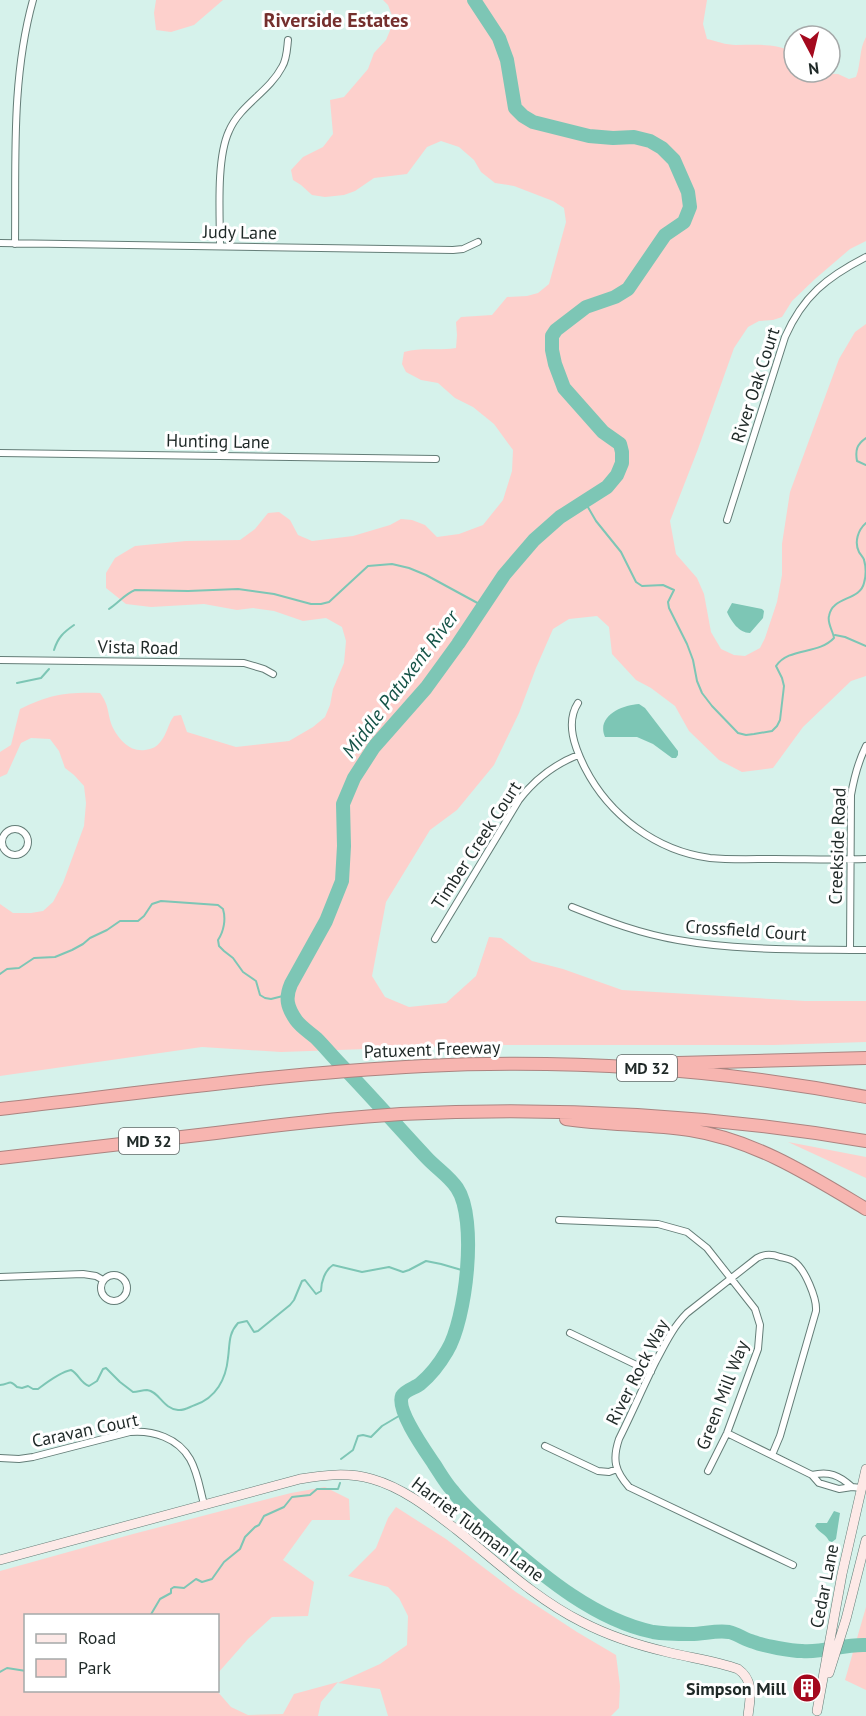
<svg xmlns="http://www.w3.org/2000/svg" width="866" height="1716" viewBox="0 0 866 1716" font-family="'PT Sans',sans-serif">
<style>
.green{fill:#fdd0cc}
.water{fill:#7dc6b5}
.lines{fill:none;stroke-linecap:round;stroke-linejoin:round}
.stream{stroke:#7dc6b5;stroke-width:2}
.river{stroke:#7dc6b5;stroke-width:14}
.street-casing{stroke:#647d77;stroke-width:8}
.secondary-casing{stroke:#647d77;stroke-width:10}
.highway-casing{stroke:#ab8480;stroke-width:14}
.street{stroke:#fff;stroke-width:6}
.secondary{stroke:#fde9e7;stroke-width:9}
.highway{stroke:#f7b5b0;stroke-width:12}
.labels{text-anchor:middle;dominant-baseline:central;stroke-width:6;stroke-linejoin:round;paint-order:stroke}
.shield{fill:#fff;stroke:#626968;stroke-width:1.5}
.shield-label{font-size:16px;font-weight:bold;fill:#1f2927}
.street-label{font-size:18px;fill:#1f2927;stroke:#fff}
.poi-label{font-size:18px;font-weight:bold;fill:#1f2927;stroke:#fff;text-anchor:end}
.neighbourhood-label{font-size:20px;font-weight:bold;fill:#752f2d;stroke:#fff}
.water-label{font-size:20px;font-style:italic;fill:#155347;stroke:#fff}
</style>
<rect width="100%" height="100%" fill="#d6f2eb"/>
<path class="green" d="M156,0H223L194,25L171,32L156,30L154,13Z
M383,0H707L703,24L707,39C716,41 726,45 736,45C757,45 774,43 794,52V72L838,74L849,79L856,77C861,64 859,49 866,37V241L850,249L815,279L792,301L782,317L773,320L759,321L748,327L734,348L698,449L670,521L676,554L697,578L704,594L711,632L721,649L734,655L745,656L760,648L765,638L777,602L782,575V544L790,492L839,359L855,332L866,324V676L851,681L803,727L773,768L742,772L719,760L689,731L675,706L651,688L636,680L612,654L609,627L597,616L569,619L553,629L536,668L519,713L494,765L457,810L430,830L386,902L372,976L385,997L409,1007L446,1003L476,976L489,937L501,938L532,961L563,969L622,990L805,1001H866V1042L774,1045H481L281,1052L202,1047L0,1076V904L13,913H31L43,911L53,902L63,883L84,826L86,803L84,786L74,775L65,768L59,751L50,739L31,738L21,743L7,774L0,777V752L11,745L20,709C51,694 66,692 100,693C110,706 107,715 113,728C120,741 130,752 145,750C152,749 157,747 161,741C167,734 168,724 174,716L181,715L187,732L236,747L289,741L313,727L325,717L330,705L333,689L344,663L346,641L342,627L326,618L303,621L274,611L253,608L237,610L204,604L151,607L126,604L106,588V573L115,558L135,546L186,541L240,540L255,529L268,513L279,512L290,520L298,535L312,541L353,536L390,525L401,519L412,520L425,525L437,537L459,534L483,525L503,500L512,471L513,450L494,424L473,407L455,398L438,383L421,380L406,372L402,364L404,352C421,347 438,351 456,348L457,335L456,322L461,317L492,315L507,297L527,296L538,293L549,284L566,222L564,208L553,201L514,186L495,183L481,172L474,160L459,147L441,141L427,147L407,174L374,178L355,191L344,195L325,197L312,195L301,185L293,180L291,170L303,157L323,147L333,134L330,100L344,97L368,69L374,53L386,40L394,21L388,5Z
M788,1142L866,1157V1178Z
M325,1487L349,1499L350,1520H312L283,1560L314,1582L308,1616L272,1617L248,1639L218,1673V1616H26V1690L217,1691L231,1707L248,1715L283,1714L294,1694L338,1682L321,1702L318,1716H0V1571L133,1534L291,1493Z
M396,1507L446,1539L516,1592L577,1632L616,1655L620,1686L619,1708L611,1716H388L380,1689L338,1683L380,1664L407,1645L408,1616L399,1598L388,1587L348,1576L376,1548L388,1518Z
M866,1607V1690L845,1680Z"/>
<path class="water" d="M732,603L762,609L764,611L763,618L750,633C739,633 731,621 727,612Z
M639,704L645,708L678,751V755L676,758H672L653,744L637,737H605C596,716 622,705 639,704Z
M834,1511L840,1513L836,1539L832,1542L829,1541C826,1534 819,1533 815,1526L817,1523H827Z"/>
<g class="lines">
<path class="stream" d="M866,438C857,444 855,450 857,461L866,465
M585,502L596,521L621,552L636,582L642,586L663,585L674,590L668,602L669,608L687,644L693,660L697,681L702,693L712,706L738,733L746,735L754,734L772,731L777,726L780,720L784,686L782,678L776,666C789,647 818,655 834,638C833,631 827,623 829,616C832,596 860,601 864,583C866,576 866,567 864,560C864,558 860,554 859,552C854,542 858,530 866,523
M109,609C118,603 125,594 135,590L188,591L238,589L274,594L311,604H321L329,602L368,566L392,564L409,568L426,575L483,606
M835,635L845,637L866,646
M54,650C58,637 64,632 74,625
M17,683L41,678L49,669
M0,974L7,969L19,968L34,958L55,957L72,950L83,944L90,938L107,930L120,921H138L144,916L152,904L161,901L218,905L223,909C226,919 224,931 218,940L219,946L224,951L233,958L243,972L256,981L260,995L265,998L271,999L287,995
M0,1385C10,1384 9,1379 17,1387L22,1388L28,1386L33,1389H38C46,1383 60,1372 71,1370C79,1374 80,1383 89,1386L97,1381L103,1369L106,1368L120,1382L133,1392C138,1392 142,1390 147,1390C159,1391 163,1409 178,1410C184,1411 189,1407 195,1405C216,1398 226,1379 228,1358C230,1344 228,1334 238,1323L247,1321L254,1332L258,1331L290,1305L294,1300L302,1281L305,1280L316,1294L321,1291C321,1282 325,1270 333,1265L362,1272L389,1267L403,1272L409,1270L426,1261L441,1264L465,1271
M341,1459L353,1450L358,1436L363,1435L371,1437L382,1426L404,1413
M150,1616L160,1599L171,1593V1589L174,1587L184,1588L196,1579L202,1582L212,1579L224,1562L240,1549L245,1537L255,1527L259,1525L264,1516L284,1507L292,1497L310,1495L317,1489H338L340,1483
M0,1672L7,1668L26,1671"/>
<path class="river" d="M474,0L499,38L507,60L515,108L523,116L533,122L589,136L613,138L634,137L650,141L662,148L674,160L688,192L690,207L684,222L665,235L628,289L615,297L586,307L556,330L552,336V350L555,364L564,388L603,432L620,444L622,452V463L617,475L607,487L560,517L534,540L504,575L458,644L426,688L374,747L354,778L343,804L344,846L342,881L326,921L291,984C285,998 287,1007 296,1020C301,1027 309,1032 316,1038C325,1047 333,1057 342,1066C371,1096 398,1127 426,1157C436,1168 449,1176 457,1188C478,1219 466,1320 447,1351C440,1363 431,1375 420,1384C415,1388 405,1390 402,1396C396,1410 426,1452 434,1464C440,1473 445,1482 452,1490C466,1509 485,1524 502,1540C544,1577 596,1620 653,1632C665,1634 679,1634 691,1634C704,1634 716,1630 729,1632C738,1634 745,1640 754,1642C764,1646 791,1651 802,1651C823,1653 844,1644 866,1645"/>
<g class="street-casing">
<path id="street" d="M0,243L453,250L463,249L478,242
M15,244C16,162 11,79 33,0
M220,246C220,215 216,159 229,131C240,105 269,92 282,67C287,59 287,49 288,40
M0,453L436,459
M727,520L785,337C803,296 827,277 866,257
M0,660L244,663L264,669L273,674
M578,703C565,723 575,748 585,768C609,815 656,851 710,858C731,860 753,859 774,859C805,859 835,860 866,859
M2 842a13 13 0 1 1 26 0a13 13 0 1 1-26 0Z
M572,907C607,921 641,934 678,940C740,951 803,949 866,950
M435,939L519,800C535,779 553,765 578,755
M850,950L851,795C854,778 858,762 866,746
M559,1220L658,1224L687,1232L707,1248L755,1309L760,1325L758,1349L727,1433L708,1471
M101 1288a13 13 0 1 1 26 0a13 13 0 1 1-26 0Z
M0,1277L83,1274L96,1276L103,1280
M570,1333L651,1372
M727,1433L812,1475L819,1483L839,1489L852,1487L861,1488
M545,1446L598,1471L609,1472L617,1469
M772,1455L780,1436L816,1311C817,1299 805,1268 793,1261C790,1259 784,1258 780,1257C772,1254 764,1254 757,1258L687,1313C673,1327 665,1344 656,1361C643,1387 632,1413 619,1439C612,1460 615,1471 629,1487L793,1565
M0,1458L19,1459L33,1457L130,1432C153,1430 178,1438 190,1459C198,1473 200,1490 204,1504
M812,1475C829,1471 839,1475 852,1487"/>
</g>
<g class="secondary-casing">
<path id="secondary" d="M0,1560L300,1479C324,1475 348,1472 372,1479C404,1488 431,1510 457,1530C497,1562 536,1599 582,1622C609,1636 637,1645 667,1652C691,1658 716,1661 738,1669C755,1681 750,1698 748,1716
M829,1673L846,1619L866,1540
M817,1711L842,1574L866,1469"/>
</g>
<g class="highway-casing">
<path id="highway" d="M678,1063L866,1058
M0,1109C141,1093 282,1073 424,1066C572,1059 720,1069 866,1097
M566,1119C607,1125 649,1124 690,1130C755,1140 811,1176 866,1209
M0,1158C72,1150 144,1142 216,1133C277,1125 339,1118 401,1114C557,1106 712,1115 866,1141"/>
</g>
<use href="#street" class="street"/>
<use href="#secondary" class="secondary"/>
<use href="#highway" class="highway"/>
</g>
<defs>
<g id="building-disc" transform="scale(1.5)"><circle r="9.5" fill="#a4091e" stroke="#fff"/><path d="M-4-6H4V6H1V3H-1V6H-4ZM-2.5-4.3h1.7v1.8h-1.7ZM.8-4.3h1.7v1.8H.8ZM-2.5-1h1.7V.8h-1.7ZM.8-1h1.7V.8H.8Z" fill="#fff"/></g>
</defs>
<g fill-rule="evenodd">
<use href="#building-disc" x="807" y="1688"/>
</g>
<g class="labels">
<g class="shield">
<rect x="617" y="1055" width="60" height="26" rx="4.5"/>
<rect x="119" y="1128" width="60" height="26" rx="4.5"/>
</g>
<g class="shield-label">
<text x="647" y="1068">MD 32</text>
<text x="149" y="1141">MD 32</text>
</g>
<g class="street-label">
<text transform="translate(240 232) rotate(1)">Judy Lane</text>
<text transform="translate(755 385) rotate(-72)">River Oak Court</text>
<text transform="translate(218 441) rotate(1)">Hunting Lane</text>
<text transform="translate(138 647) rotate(1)">Vista Road</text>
<text transform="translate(476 845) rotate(-57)">Timber Creek Court</text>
<text transform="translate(837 846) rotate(-88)">Creekside Road</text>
<text transform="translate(746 930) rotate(4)">Crossfield Court</text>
<text transform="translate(432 1049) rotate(-2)">Patuxent Freeway</text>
<text transform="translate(637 1372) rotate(-63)">River Rock Way</text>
<text transform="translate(722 1395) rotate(-69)">Green Mill Way</text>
<text transform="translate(85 1430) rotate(-12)">Caravan Court</text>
<text transform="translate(478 1529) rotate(37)">Harriet Tubman Lane</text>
<text transform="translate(824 1586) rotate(-79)">Cedar Lane</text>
</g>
<g class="poi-label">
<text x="786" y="1688">Simpson Mill</text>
</g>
<g class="neighbourhood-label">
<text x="336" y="20">Riverside Estates</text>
</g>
<g class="water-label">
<text transform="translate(400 684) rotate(-53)">Middle Patuxent River</text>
</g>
</g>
<rect x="24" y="1614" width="195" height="78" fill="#ffffff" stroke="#a5a9a9" stroke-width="1.5"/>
<rect x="36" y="1634" width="30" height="9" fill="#fde9e7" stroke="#a5a9a9" stroke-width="1.5"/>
<text x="78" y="1644" font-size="18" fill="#1f2927">Road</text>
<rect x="36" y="1659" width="30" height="18" fill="#fdd0cc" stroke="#a5a9a9" stroke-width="1.5"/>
<text x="78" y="1674" font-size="18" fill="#1f2927">Park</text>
<g transform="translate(812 54) rotate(173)"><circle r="28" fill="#ffffff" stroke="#a5a9a9" stroke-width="1.5"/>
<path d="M0-4.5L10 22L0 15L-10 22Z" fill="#a4091e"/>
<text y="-9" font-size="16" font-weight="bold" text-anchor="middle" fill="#1f2927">N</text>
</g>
</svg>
